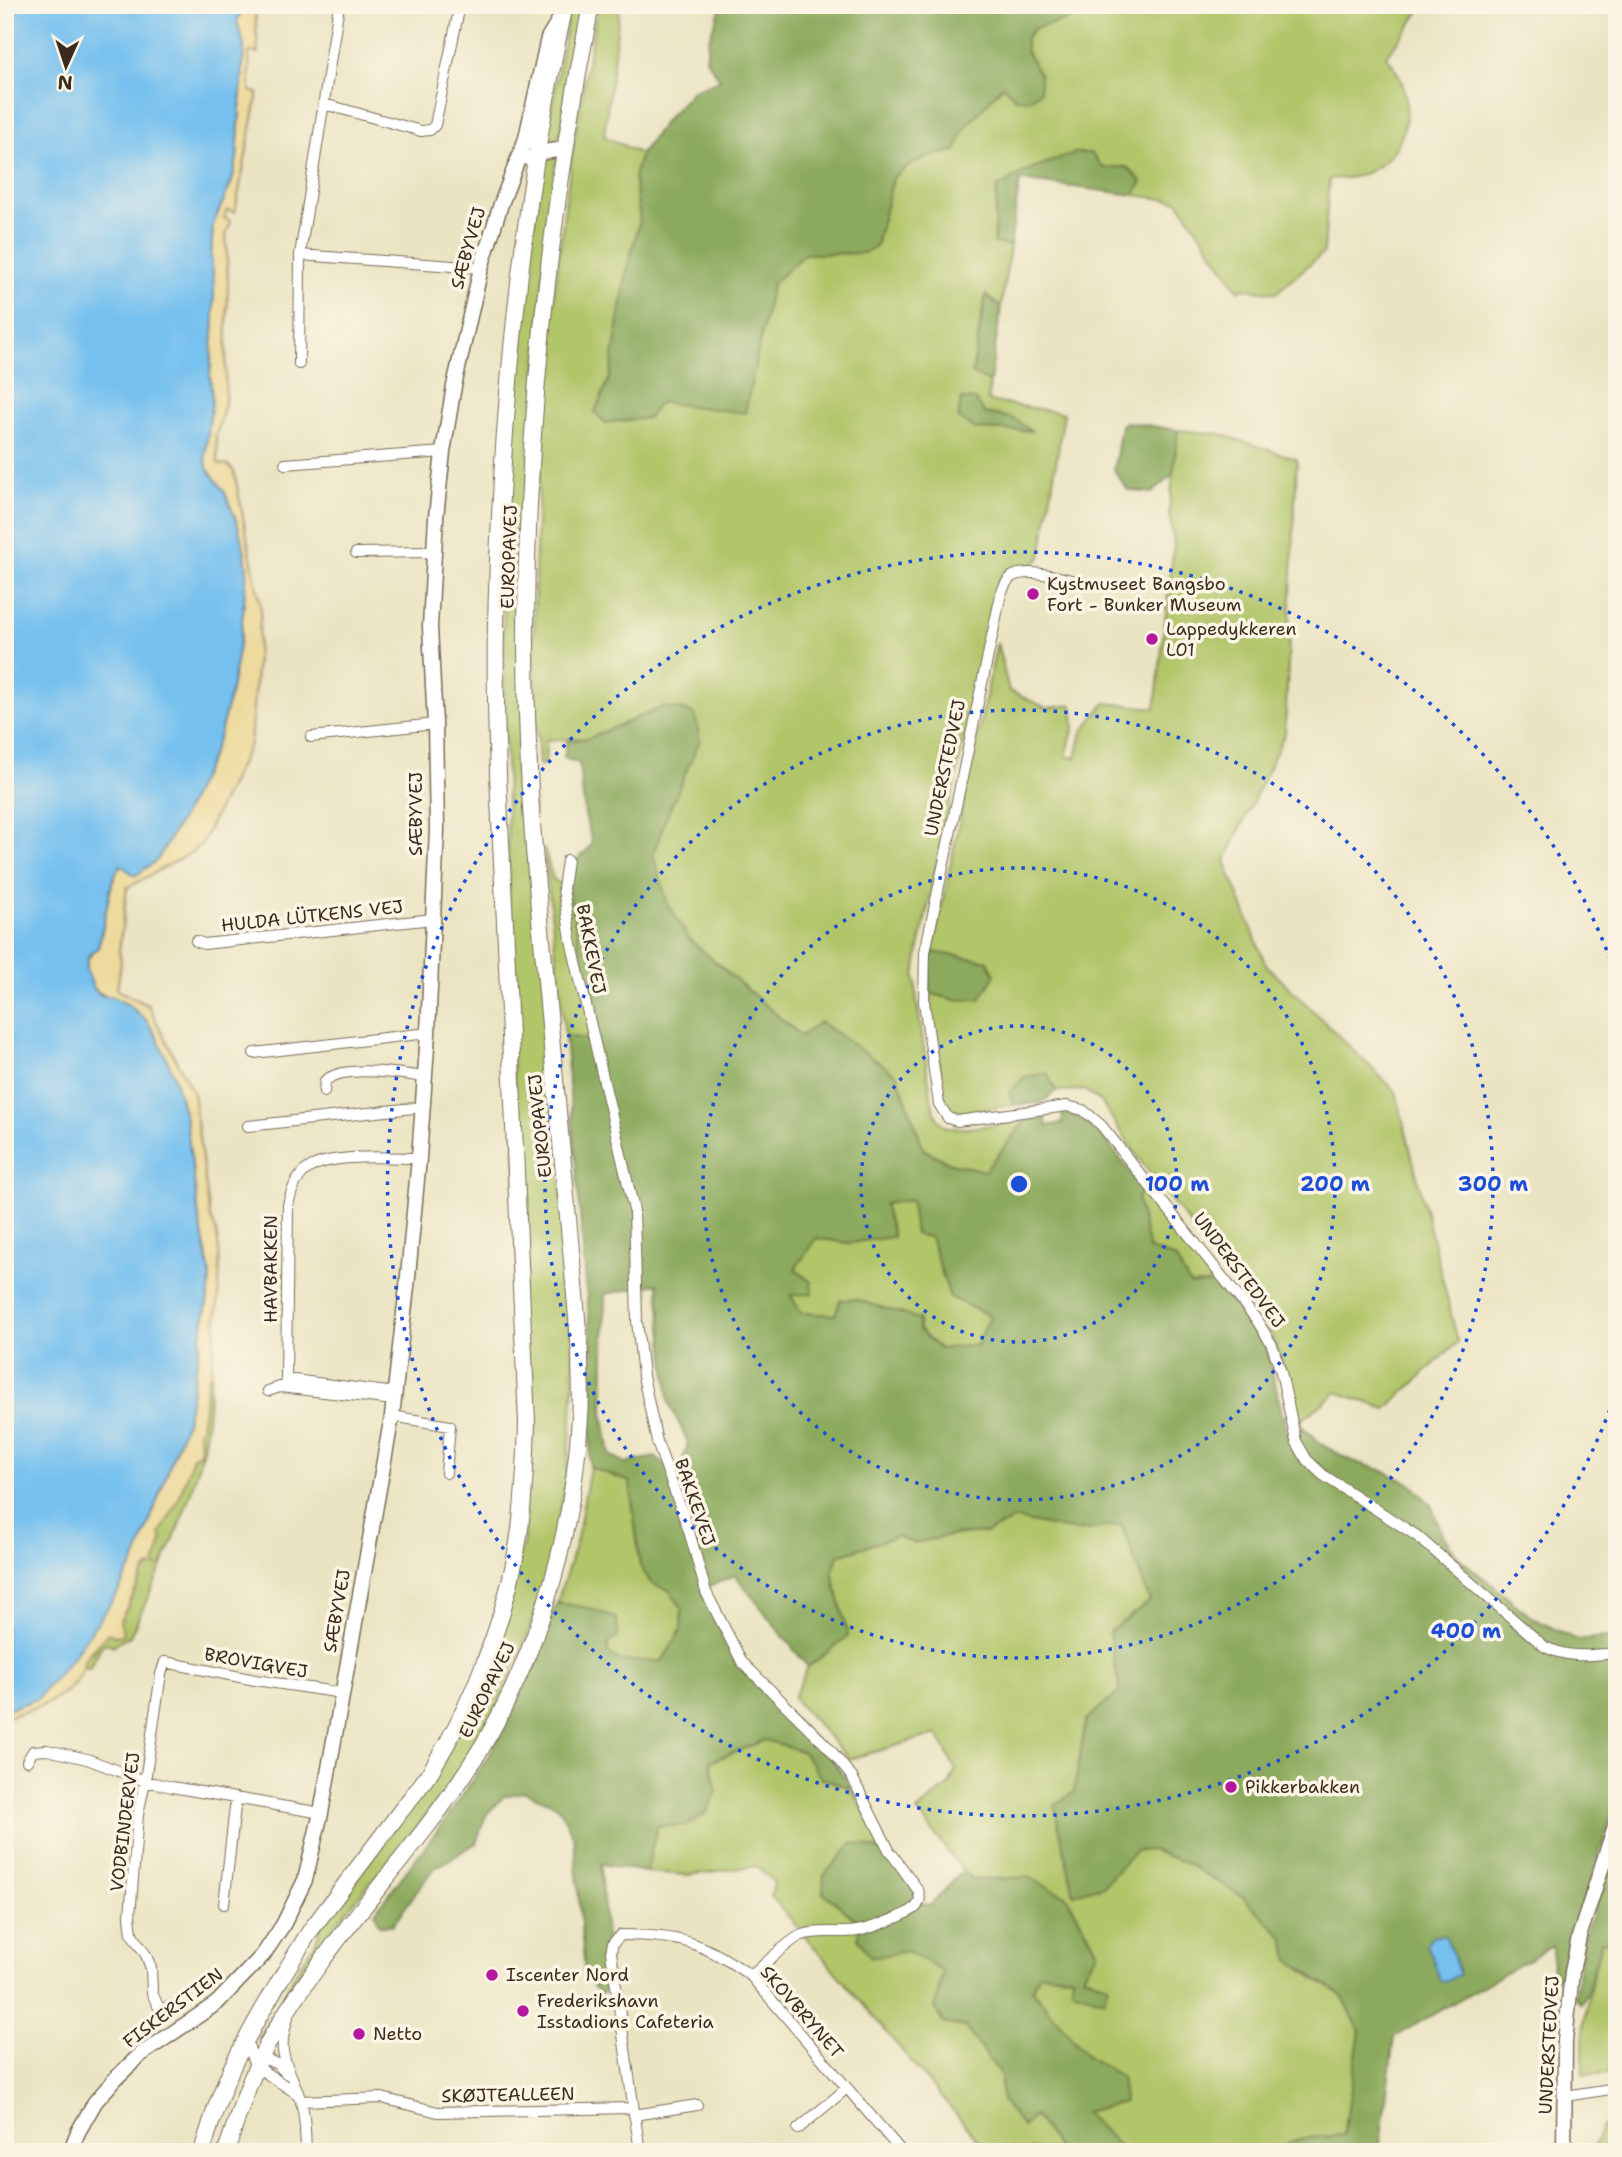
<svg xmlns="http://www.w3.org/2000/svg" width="1622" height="2157" viewBox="0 0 1622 2157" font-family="'Shantell Sans',sans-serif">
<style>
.green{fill:#b1c569;stroke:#767844;stroke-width:2;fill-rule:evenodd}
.forest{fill:#8caa5d;stroke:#646a3e;stroke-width:2;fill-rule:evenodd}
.sand{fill:#eeda9e;stroke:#94825e;stroke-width:2}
.water{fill:#75c0ef;stroke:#587586;stroke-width:2}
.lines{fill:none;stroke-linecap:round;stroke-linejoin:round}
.street-casing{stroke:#796b58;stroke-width:12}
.secondary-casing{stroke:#796b58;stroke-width:17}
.primary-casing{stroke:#796b58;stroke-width:18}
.street{stroke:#fff;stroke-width:10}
.secondary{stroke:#fff;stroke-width:14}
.primary{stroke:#fff;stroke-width:16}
.ring{fill:none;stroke:#1d4ed8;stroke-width:3.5;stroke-dasharray:3.5 7}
.poi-dot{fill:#b5179e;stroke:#fcf5e5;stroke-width:2.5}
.labels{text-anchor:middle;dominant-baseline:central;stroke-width:7;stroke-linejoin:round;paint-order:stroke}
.street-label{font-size:18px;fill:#3b2a1e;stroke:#fcf5e5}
.poi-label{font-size:18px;fill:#3b2a1e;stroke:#fcf5e5;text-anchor:start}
.centre{fill:#1d4ed8;stroke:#fcf5e5;stroke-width:3.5}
.ring-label{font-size:21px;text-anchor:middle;font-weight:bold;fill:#1d4ed8;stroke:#fcf5e5;stroke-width:7;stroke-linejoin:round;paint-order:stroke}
</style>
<rect width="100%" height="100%" fill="#fcf5e5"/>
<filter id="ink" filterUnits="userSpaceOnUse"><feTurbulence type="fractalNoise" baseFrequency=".0143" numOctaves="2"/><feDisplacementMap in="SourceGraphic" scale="14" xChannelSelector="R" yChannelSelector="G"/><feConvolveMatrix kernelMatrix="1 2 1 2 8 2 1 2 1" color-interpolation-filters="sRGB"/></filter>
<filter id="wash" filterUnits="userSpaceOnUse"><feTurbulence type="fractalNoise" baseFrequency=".00686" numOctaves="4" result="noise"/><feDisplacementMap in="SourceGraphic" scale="28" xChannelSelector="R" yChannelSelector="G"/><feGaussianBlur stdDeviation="1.57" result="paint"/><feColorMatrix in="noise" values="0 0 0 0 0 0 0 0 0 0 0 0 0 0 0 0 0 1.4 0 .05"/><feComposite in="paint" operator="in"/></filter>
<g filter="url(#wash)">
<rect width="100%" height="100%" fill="#ebe4c3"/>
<path class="green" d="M570,5H583L558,143L545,145Z
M598,5H620L604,136L641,154L634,177L640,220L627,270L610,377L595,412L660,402L744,412L772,284L804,254L864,253L876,246L893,178C914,159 929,155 956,151L964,129L1004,84L1040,75L1026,50V37L1035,28L1124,5H1423L1410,26L1386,56C1421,95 1411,161 1357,176C1348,179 1338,178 1329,179L1324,252L1276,293L1242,288L1239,291L1178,201L1134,195L1142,182L1127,167L1103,168L1074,153L1028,170L997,188L994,243L1010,246L1001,308L985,296L972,373L990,382L988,401L1064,413L1041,557L1032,565L1007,571L1000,576L995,594L919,948L915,976L917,1002L932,1103C935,1112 936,1121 945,1126C959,1133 1010,1122 1027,1119L985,1171L950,1163L924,1150L897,1075L801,1036L689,939L668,904L653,855L665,820L663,707L589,738L546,740L545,764L539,765C537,719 533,673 534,627C537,418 558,210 598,5ZM985,413L1012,419L1030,431L976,429Z
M557,156L547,224L519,621L574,1365C572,1509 539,1653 457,1773C418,1830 370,1880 328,1935C314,1953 300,1972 288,1992C279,2008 271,2028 260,2042L259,2039L296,1972L315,1944L321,1926L448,1754L524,1541L503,630L510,439L526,278L543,159Z
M1178,430L1220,434L1297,459L1285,733L1225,861L1266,965L1396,1092L1458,1342L1386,1409L1337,1392L1298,1423C1291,1385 1280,1351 1262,1317L1142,1163L1101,1102L1084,1090L1056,1091L1047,1074L1009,1093L1014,1105L957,1113L949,1109L944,1100L930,993L956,1000L988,961L932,952L997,643L1009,691L1047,708L1072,705L1074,726L1066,756L1076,758L1082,732L1105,703L1155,708L1174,544L1169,512Z
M544,848L553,879L568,889L597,1041L565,1036Z
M1143,1190L1217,1283L1190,1285L1175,1258L1149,1250L1137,1198Z
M911,1200L915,1234L930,1237L950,1297L990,1316L978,1345L939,1349L919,1330L836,1315L801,1313L791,1295L811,1282L795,1269L816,1238L848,1243L893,1236L884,1204Z
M208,1376H211C208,1401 208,1427 202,1452C187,1517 157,1578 129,1638L121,1640L113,1646L108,1643L102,1645L89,1669L84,1668L83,1660L87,1654L94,1651L103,1637L109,1633L117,1636L120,1621L145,1571L155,1564L162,1540L160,1534L180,1496L193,1456L200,1453L199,1431L201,1427Z
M590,1467L630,1482L640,1566L652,1584L669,1590L682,1608L681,1630L662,1661H621L607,1652L609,1642L572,1605L557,1603L577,1539Z
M1015,1519L1077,1531L1122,1525L1150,1602L1109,1632L1120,1691L1086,1720L1074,1792L1073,1893L1103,1886L1135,1851L1152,1850L1188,1864L1243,1897L1284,1938L1303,1971L1342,1996L1360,2031L1344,2135C1327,2137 1286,2135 1279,2152H1119V2146L1083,2112L1121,2077L1087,2056L1032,1990L1039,1974L1083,1975L1098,1951L1067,1897L974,1880L963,1871L917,1811L949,1785L956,1770L937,1734L849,1759L793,1698L808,1667L848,1636L832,1570L838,1555L897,1536L913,1543L960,1534L986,1533Z
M765,1740L804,1752L821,1778L851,1788L886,1851L823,1892L859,1923L943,1971L935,2008L943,2023L965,2027L1001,2075L1002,2101L1023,2127L1034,2114L1060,2152L1031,2149L1029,2152H988L771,1896L774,1882L757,1866L688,1875L646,1872L657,1826L687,1825L717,1792L710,1762Z
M1617,1938V2072L1583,2075C1581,2028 1589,1987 1601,1942Z
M1617,2113V2152H1591L1602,2128Z"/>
<path class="forest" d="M722,5H1124L1035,28L1026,37V50L1040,75V92L1028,100L1016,99L1003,85L964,129L956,151C929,155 914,159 893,178L876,246L864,253L804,254L772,284L745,413L660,402L648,418L605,423L595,412L610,377L627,270L640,220L634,177L641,154L664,122L693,90L720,80L706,59L709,38Z
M1074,153H1091L1103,168L1127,167L1142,182L1134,195L1020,180L1010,246L994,243L997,188L1028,170Z
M986,295L1001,308L990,382L972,374Z
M961,399L975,400L985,413L1012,418L1031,431L976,429L958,418Z
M1126,422L1178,430L1173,474L1152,493L1128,490L1114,470L1121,425Z
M663,707L685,710L695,715L700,740L665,820L653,855L668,904L689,939L801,1036L820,1022L897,1075L924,1150L950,1163L985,1171L1027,1119L1045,1117L1047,1126L1063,1123L1062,1114C1092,1112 1126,1168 1143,1190L1137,1198L1149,1249L1175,1258L1190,1285L1217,1283L1266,1346L1288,1438L1298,1423L1324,1446L1352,1461L1381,1470L1411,1484L1431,1505L1443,1535L1458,1557L1531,1617L1576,1640L1617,1636V1797L1589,1887L1570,1940L1562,1978L1553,1979L1552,1946L1394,2037L1379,2152H1279C1286,2135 1327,2137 1344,2135L1360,2031L1342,1996L1288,1959L1284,1938L1243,1897L1188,1864L1152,1850L1135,1851L1103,1886L1074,1894L1054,1805L1074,1792L1086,1720L1120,1691L1109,1632L1150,1601L1122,1525L1077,1531L1015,1519L986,1533L960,1534L913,1543L897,1536L839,1555L832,1571L848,1636L808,1667L735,1575L701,1590L738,1667L826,1750L851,1788L821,1778L803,1752L765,1740L710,1761L717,1792L706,1813L687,1825L657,1826L646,1872L601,1864L609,1985L601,1995L585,1976L574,1837L558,1806L525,1792L504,1796L486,1815L476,1843L432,1870L392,1926L379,1925L375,1912C417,1857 462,1802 497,1741C522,1697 539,1650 557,1603L589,1608L617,1619L618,1636L609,1642L607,1652L621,1661H662L681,1630L682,1608L669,1590L652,1584L640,1566L630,1482L590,1467L592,1354L565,1036L597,1041L568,889L572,864L586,852L592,843L585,815L579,763L564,758L567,741L589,738ZM911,1200L915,1234L930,1237L950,1297L990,1316L977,1345L940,1349L919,1330V1319L855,1299L840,1300L835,1315L801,1313L791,1295L812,1294L811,1282L795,1269L816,1238L848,1243L893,1237L884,1204ZM658,1284L669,1403L688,1442L681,1467L672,1471L655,1457L626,1463L610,1455L603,1412L605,1294Z
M932,952L988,961L995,975L980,999L956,1000L930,993L929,979Z
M1047,1073L1056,1091L1041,1103L1014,1105L1009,1093L1024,1077Z
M853,1843L886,1851C896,1865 917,1884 914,1902L930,1905L963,1871L974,1880L1028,1877L1067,1897L1098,1952L1083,1975L1108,1985L1105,2000L1072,1990L1073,1976L1039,1974L1032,1990L1087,2056L1121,2077L1124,2102L1084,2112L1119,2146V2152H1029L1030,2149L1060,2151L1034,2115L1023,2127L1002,2101L1001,2075L965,2027L944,2023L935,2008L943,1971L907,1951L871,1958L858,1939L859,1922L823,1892L824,1875Z
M1617,1846V1938L1601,1942L1587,1993L1581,2003L1575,1996L1584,1936Z"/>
<path class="sand" d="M245,5H252L248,11L255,12L258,53L249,52L250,91L258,93L235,212L227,210L224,218L231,221L226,235L228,283L225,404L216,436L218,464L228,465L234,471L261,608L250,744L202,843L192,852L127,888L119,951L121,962L117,990L148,1005L193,1093L210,1217C230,1247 213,1339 211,1376H208L201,1427L199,1431L200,1453L193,1456L180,1496L160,1534L162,1540L155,1564L158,1567H150L145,1571L120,1621L123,1634L117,1636L109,1633C105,1636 84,1658 84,1661C83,1664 84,1668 82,1671C68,1700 34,1710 5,1717V1710L37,1699L71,1659L118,1592L137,1556L187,1418L209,1291L210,1273L199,1218L186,1120L173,1073L112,997C96,994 86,984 86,966C86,955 97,953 99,944C107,917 106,888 121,864L147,867L157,860L185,812L247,568L237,522L224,491L207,468L205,456L212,400L210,375L214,321V283L211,257L213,224L232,181L237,158L244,45L237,22L241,10Z"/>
<path class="water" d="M5,5H245L241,10L237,22L244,45L237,158L232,181L213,224L211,257L214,283V321L210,375L212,400L205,456L207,468L224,491L237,522L244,548L247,568L241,634L231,691L219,737L207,766L185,812L157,860L135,876L121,865L113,878L98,948L88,956L86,969L94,989L100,995L112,997L129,1005L147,1021L157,1037L173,1073L186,1120L199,1218L210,1273L209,1291L187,1418L137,1556L118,1592L99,1620L71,1659L37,1699L5,1710Z
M1444,1935C1453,1947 1454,1961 1460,1975L1441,1982L1427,1944L1432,1937Z"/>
</g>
<g filter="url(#ink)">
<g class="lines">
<g class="street-casing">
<path id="street" d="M324,104L421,131L430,130L435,125L460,5
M300,255L481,268
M299,364L300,255L339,5
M285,464L443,452
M356,553L434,552
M1090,585C1071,580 1031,567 1013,576C1006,580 1004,587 1001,594L925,952L924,1002L939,1104L948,1118L957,1121L1067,1106L1083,1110L1101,1125L1256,1319L1272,1345L1281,1372L1296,1441L1307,1460L1323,1475L1417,1536L1545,1647C1571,1659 1589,1655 1617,1653
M311,737L435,724
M567,860L563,889L572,945L634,1210L637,1321L643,1376L657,1442L689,1531L706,1592L742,1662L828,1747L852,1777L889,1850L918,1890C920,1897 921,1900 917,1906C909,1915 869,1929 857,1931C839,1934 819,1929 802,1935C789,1940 763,1966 751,1976
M196,941L204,944L433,919
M254,1053L428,1033
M324,1092L325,1081C344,1064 400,1074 425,1077
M248,1126L423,1107
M268,1391L280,1387L394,1400
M395,1393L286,1379L288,1205C291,1191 296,1176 309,1168C332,1153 391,1158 419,1158
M392,1416L450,1426L446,1473
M27,1761L33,1751L47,1750L87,1759L145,1781L172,1787L321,1813
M224,1904L236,1798
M171,2006L160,2010L152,1993L151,1968L146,1955L132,1934L130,1916L138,1815L145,1781L161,1674L165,1662L255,1680L342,1693
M288,2018C274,2059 291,2066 301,2102C306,2118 305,2136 306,2152
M247,2041L253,2061L257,2067L296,2093
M259,2056L277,2064L287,2074
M1565,2096L1617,2088
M301,2101L382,2098L438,2112L633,2108
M634,2115L697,2105
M798,2129L847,2088
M640,2152L611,1952L613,1943L621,1935C680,1935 703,1942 751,1976L902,2152"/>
</g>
<g class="secondary-casing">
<path id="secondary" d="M529,159L544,152L565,149
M70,2152L78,2132L95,2102L117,2077L140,2055L217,2003L263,1955L283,1925L305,1880L321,1813L392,1416L407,1287L419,1158L428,1033L437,829L435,724L430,627L436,517L443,452L454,386L481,268L501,204L526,138L548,38L560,18
M1564,2152L1565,2041L1572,1972L1579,1937L1617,1820"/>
</g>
<g class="primary-casing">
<path id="primary" d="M202,2152C211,2121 221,2090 235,2061C257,2017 284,1973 310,1931C338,1894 366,1857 394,1820C406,1803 421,1787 432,1769C475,1700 509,1610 520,1529C524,1494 526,1458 527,1423C520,1263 513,1104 506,944C501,837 494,730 496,623C501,416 520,208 565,5
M226,2152C239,2112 252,2070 273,2034C329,1939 408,1860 468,1769C535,1668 573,1539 580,1418C582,1397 580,1376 580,1354C570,1230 557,1106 546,981C539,911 532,841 529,771C517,516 541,255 591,5"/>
</g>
<use href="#street" class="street"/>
<use href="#secondary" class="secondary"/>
<use href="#primary" class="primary"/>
</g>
</g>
<g class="ring">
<circle cx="1019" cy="1184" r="158"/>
<circle cx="1019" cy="1184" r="316"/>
<circle cx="1019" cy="1184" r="474"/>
<path d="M1617 1390A632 632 0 1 1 1617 978"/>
</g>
<g class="poi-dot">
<circle cx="1033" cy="594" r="7"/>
<circle cx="1152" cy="639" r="7"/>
<circle cx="1231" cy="1787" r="7"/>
<circle cx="492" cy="1975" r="7"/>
<circle cx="523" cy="2011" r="7"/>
<circle cx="359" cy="2034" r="7"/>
</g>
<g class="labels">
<g class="street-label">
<text transform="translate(468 248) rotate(-74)">SÆBYVEJ</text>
<text transform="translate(509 557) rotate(-88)">EUROPAVEJ</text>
<text transform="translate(945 768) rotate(-78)">UNDERSTEDVEJ</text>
<text transform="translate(416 814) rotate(-90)">SÆBYVEJ</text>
<text transform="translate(312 916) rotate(-6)">HULDA LÜTKENS VEJ</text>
<text transform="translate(591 949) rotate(79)">BAKKEVEJ</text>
<text transform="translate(540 1126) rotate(-96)">EUROPAVEJ</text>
<text transform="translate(271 1269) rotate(-90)">HAVBAKKEN</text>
<text transform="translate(1239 1270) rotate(53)">UNDERSTEDVEJ</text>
<text transform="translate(695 1502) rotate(71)">BAKKEVEJ</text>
<text transform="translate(337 1611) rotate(-80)">SÆBYVEJ</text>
<text transform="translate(256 1663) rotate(10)">BROVIGVEJ</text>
<text transform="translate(487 1690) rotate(-64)">EUROPAVEJ</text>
<text transform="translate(125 1822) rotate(-83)">VODBINDERVEJ</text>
<text transform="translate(173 2008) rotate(-37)">FISKERSTIEN</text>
<text transform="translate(802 2012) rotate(49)">SKOVBRYNET</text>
<text transform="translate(1549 2045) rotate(-87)">UNDERSTEDVEJ</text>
<text transform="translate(508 2095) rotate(-1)">SKØJTEALLEEN</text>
</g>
<g class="poi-label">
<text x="1047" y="584">Kystmuseet Bangsbo<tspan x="1047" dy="21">Fort - Bunker Museum</tspan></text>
<text x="1166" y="629">Lappedykkeren<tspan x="1166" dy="21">L01</tspan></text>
<text x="1245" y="1787">Pikkerbakken</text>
<text x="506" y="1975">Iscenter Nord</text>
<text x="537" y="2001">Frederikshavn<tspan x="537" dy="21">Isstadions Cafeteria</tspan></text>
<text x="373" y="2034">Netto</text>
</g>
</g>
<circle cx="1019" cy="1184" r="10" class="centre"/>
<g class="ring-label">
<text x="1177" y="1191">100 m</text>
<text x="1335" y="1191">200 m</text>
<text x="1493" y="1191">300 m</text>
<text x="1466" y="1638">400 m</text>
</g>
<rect width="1622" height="2157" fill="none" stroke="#fcf5e5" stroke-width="28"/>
<g transform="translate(66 66) rotate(183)" stroke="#fcf5e5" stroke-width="5" paint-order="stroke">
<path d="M0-5L12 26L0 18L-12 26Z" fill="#3b2a1e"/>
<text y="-10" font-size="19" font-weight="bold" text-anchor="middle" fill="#3b2a1e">N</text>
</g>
</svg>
